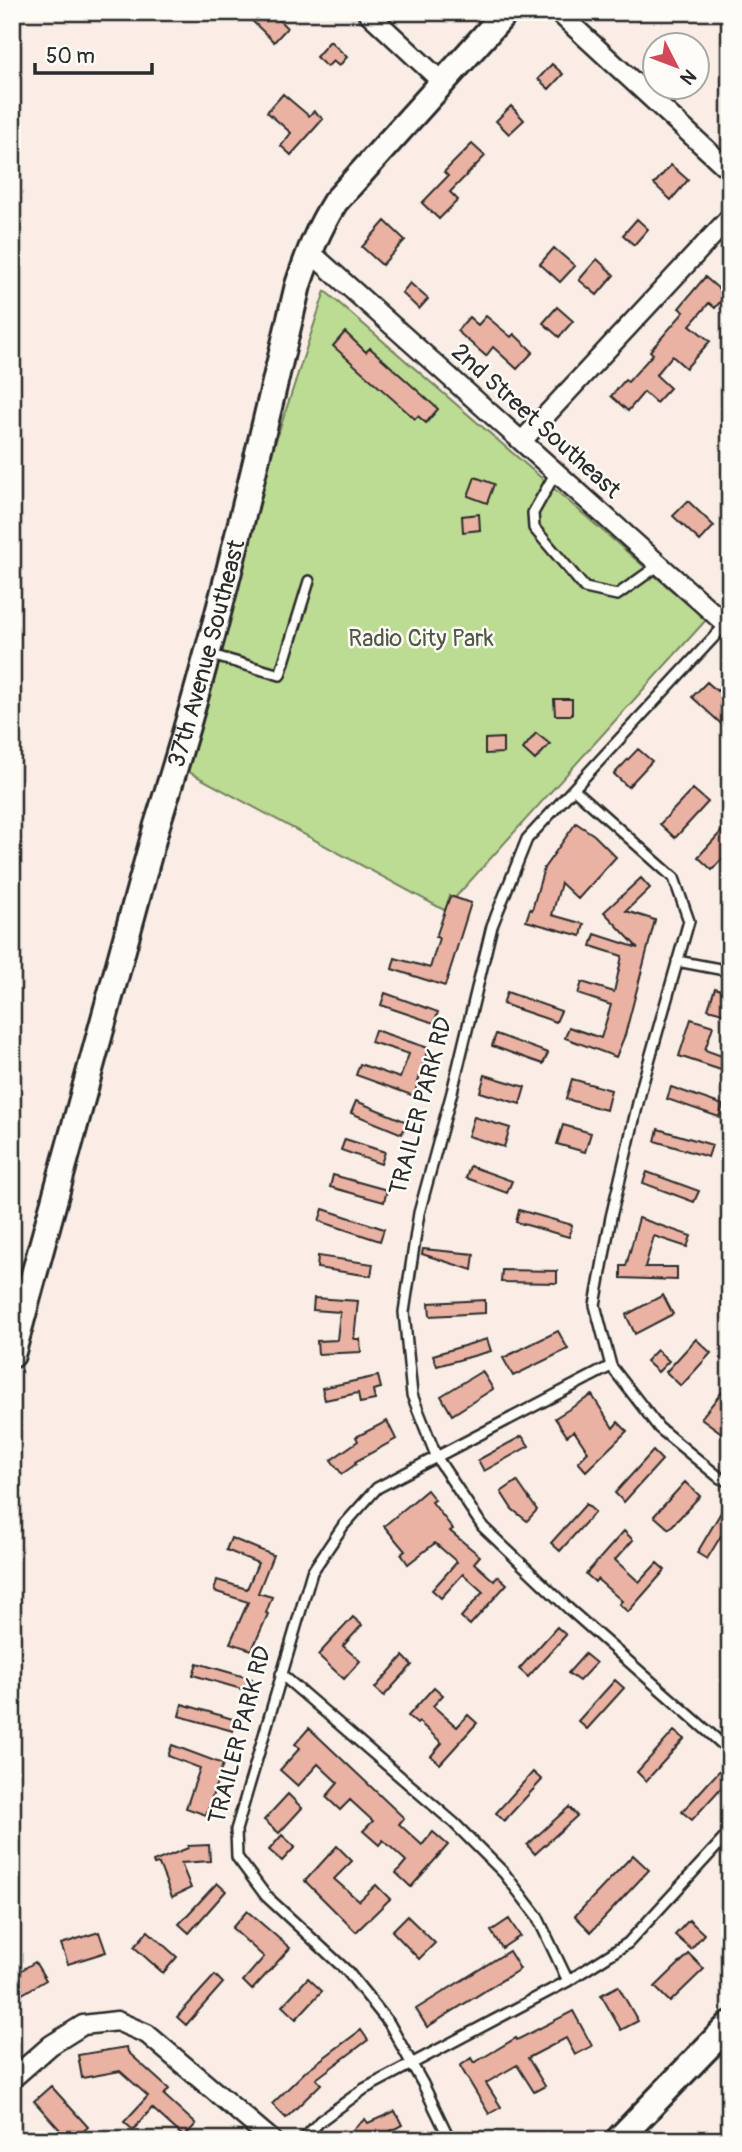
<svg xmlns="http://www.w3.org/2000/svg" width="742" height="2152" viewBox="0 0 742 2152" font-family="Pangolin,sans-serif">
<style>
.green{fill:#bcdb93;stroke:#74835f;stroke-width:2}
.building{fill:#eab2a2;stroke:#2b2b2b;stroke-width:2}
.lines{fill:none;stroke-linecap:round;stroke-linejoin:round}
.lane-casing{stroke:#2b2b2b;stroke-width:14}
.street-casing{stroke:#2b2b2b;stroke-width:23}
.secondary-casing{stroke:#2b2b2b;stroke-width:30}
.lane{stroke:#fdfcf7;stroke-width:9}
.street{stroke:#fdfcf7;stroke-width:18}
.secondary{stroke:#fdfcf7;stroke-width:24}
.labels{text-anchor:middle;dominant-baseline:central;stroke-width:5;stroke-linejoin:round;paint-order:stroke}
.street-label{font-size:24px;fill:#2b2b2b;stroke:#fdfcf7}
.park-label{font-size:24px;fill:#4f5745;stroke:#fdfcf7}
</style>
<rect width="100%" height="100%" fill="#f9ede6"/>
<filter id="ink" filterUnits="userSpaceOnUse"><feTurbulence type="fractalNoise" baseFrequency=".0143" numOctaves="2"/><feDisplacementMap in="SourceGraphic" scale="14" xChannelSelector="R" yChannelSelector="G"/><feConvolveMatrix kernelMatrix="1 2 1 2 8 2 1 2 1" color-interpolation-filters="sRGB"/></filter>
<g filter="url(#ink)">
<path class="green" d="M325,291L706,620L444,910L176,765L206,654Z"/>
<path class="building" d="M243,12H271L287,28L274,42Z
M330,41L347,57L339,66L333,61L327,67L316,57Z
M552,64L563,74L549,89L538,79Z
M283,94L309,116L314,111L323,119L291,155L281,146L291,133L267,112Z
M511,106L524,120L509,134L496,121Z
M472,144L485,156L450,192L458,200L439,219L422,203L448,176L444,172Z
M671,165L688,180L671,200L654,184Z
M637,219L648,229L634,245L623,235Z
M385,221L405,240L382,265L362,247Z
M554,248L575,266L560,282L540,264Z
M597,259L614,275L597,295L579,280Z
M705,277L726,295L715,308L709,303L690,325L710,341L686,368L672,356L656,375L670,388L656,403L644,392L628,411L611,396L625,380L628,382L653,354L650,351L684,312L679,308Z
M410,283L428,299L419,309L402,293Z
M557,307L573,321L559,337L543,323Z
M486,316L511,337L514,334L533,352L517,369L493,347L486,356L457,331L469,317L478,325Z
M345,332L366,352L370,348L438,409L426,423L418,416L415,419L333,346Z
M475,477L494,484L487,503L468,496Z
M688,501L714,526L700,541L673,516Z
M479,514L480,530L463,532L462,516Z
M730,678V732L692,697L707,682L717,691Z
M554,699H572V715H555Z
M536,733L550,744L535,760L523,749Z
M503,738V753L485,754V739Z
M638,749L652,761L628,787L614,774Z
M693,789L708,802L675,838L660,824Z
M730,822V850L712,870L698,857Z
M576,823L594,835L616,857L578,899L561,883L552,915L584,924L581,936L526,921L530,909L532,910L544,868Z
M641,878L650,888L626,911L655,920L625,1035L616,1057L565,1038L569,1027L601,1038L611,1005L578,994L582,982L614,992L622,956L591,946L595,934L638,948L604,912Z
M450,896L471,903L445,986L392,969L395,958L430,968L439,938L436,937Z
M715,988L730,993V1015L708,1009Z
M507,992L561,1011L556,1022L503,1004Z
M385,993L438,1012L434,1023L381,1005Z
M691,1019L713,1026L705,1050L730,1059V1073L679,1056Z
M375,1030L428,1048L414,1096L356,1075L360,1064L400,1078L409,1054L371,1042Z
M496,1034L548,1053L543,1064L492,1046Z
M485,1075L525,1087L520,1104L480,1092Z
M572,1079L611,1090L606,1110L566,1099Z
M671,1087L723,1105L719,1117L667,1099Z
M356,1101L407,1122L402,1134L351,1113Z
M474,1117L510,1128L504,1147L468,1136Z
M563,1125L591,1133L585,1152L557,1144Z
M658,1129L712,1145L708,1157L655,1141Z
M345,1139L385,1152L381,1164L341,1150Z
M470,1166L512,1181L507,1193L466,1178Z
M647,1172L699,1191L694,1202L643,1183Z
M333,1175L387,1190L384,1202L330,1187Z
M323,1209L384,1229L380,1241L319,1221Z
M519,1210L572,1225L569,1237L516,1222Z
M639,1218L691,1236L687,1247L654,1236L645,1267H677V1280L621,1278V1266H626Z
M423,1249L474,1254L472,1270L422,1254Z
M318,1256L373,1264L371,1276L317,1268Z
M502,1270L557,1271V1283L501,1282Z
M663,1295L673,1314L635,1334L626,1315Z
M314,1298L358,1301L354,1339H360L361,1352L318,1354L317,1341L337,1340L340,1312L313,1310Z
M485,1300V1313L430,1316L429,1303Z
M558,1331L568,1349L513,1376L503,1358Z
M487,1339L491,1351L437,1366L433,1355Z
M696,1339L711,1353L681,1386L666,1372Z
M657,1350L669,1361L658,1372L646,1361Z
M482,1371L493,1389L452,1415L441,1396Z
M378,1376L381,1388L373,1390L375,1400L360,1403L358,1393L325,1400L322,1388Z
M730,1382V1439L701,1418Z
M592,1395L613,1428L618,1422L627,1431L586,1471L578,1462L588,1452L574,1431L567,1436L555,1418Z
M387,1421L396,1439L355,1462L356,1464L342,1474L331,1460L358,1441L356,1437Z
M522,1436L529,1446L484,1471L478,1460Z
M653,1451L662,1460L624,1502L615,1493Z
M517,1481L537,1510L527,1521L512,1509L501,1492Z
M685,1482L700,1496L669,1529L654,1516Z
M427,1490L435,1500L432,1502L453,1529L450,1531L480,1556L474,1563L494,1581L498,1576L507,1584L470,1625L461,1617L483,1592L463,1574L441,1598L432,1590L457,1562L435,1543L408,1564L401,1554L405,1551L384,1526Z
M730,1497V1521L707,1559L697,1553Z
M586,1504L595,1512L560,1551L551,1543Z
M624,1531L633,1540L615,1560L639,1582L657,1563L665,1570L628,1612L619,1604L622,1601L597,1579L595,1582L586,1574Z
M231,1538L273,1555L258,1593L272,1597L266,1613L268,1614L252,1650L230,1643L248,1602L214,1591L217,1580L247,1589L258,1563L226,1550Z
M353,1617L362,1625L343,1646L360,1661L344,1679L318,1655Z
M557,1627L566,1635L528,1677L519,1669Z
M585,1654L596,1663L579,1681L568,1673Z
M403,1656L412,1665L384,1696L375,1688Z
M197,1663L252,1679L248,1691L193,1675Z
M615,1680L624,1688L587,1729L578,1721Z
M434,1687L443,1695L433,1706L457,1727L468,1715L477,1723L440,1764L431,1756L442,1743L419,1722L417,1724L408,1716Z
M182,1704L236,1720L233,1731L179,1716Z
M309,1728L404,1818L399,1824L422,1845L433,1832L448,1845L411,1887L396,1873L406,1861L383,1840L379,1845L363,1831L373,1821L350,1800L340,1810L326,1797L338,1783L318,1764L298,1786L280,1770L300,1748L295,1744Z
M674,1731L684,1739L646,1781L637,1772Z
M172,1745L223,1764L206,1815L186,1808L200,1768L168,1756Z
M720,1770L730,1778L692,1820L682,1812Z
M533,1772L542,1780L504,1821L496,1813Z
M288,1794L302,1808L279,1833L264,1820Z
M569,1807L577,1816L535,1854L527,1845Z
M282,1835L295,1847L282,1861L269,1850Z
M209,1845L210,1861L181,1863L191,1888L172,1897L159,1864L154,1865L153,1862L188,1848V1846Z
M337,1846L352,1861L334,1879L359,1901L376,1885L390,1899L356,1932L305,1881Z
M633,1855L649,1870L591,1932L575,1916Z
M217,1883L226,1891L189,1933L179,1924Z
M247,1911L290,1948L252,1990L243,1981L264,1957L232,1928Z
M407,1916L435,1943L419,1959L392,1931Z
M509,1919L520,1936L502,1948L491,1931Z
M689,1920L704,1934L691,1949L675,1935Z
M148,1931L177,1957L163,1973L134,1947Z
M99,1932L106,1952L68,1964L61,1944Z
M509,1951L520,1969L427,2027L416,2009Z
M689,1954L704,1969L670,2002L655,1987Z
M35,1962L46,1980L12,2000V1976Z
M215,1975L223,1983L186,2025L177,2017Z
M308,1978L322,1991L296,2019L282,2006Z
M618,1986L638,2021L621,2030L601,1995Z
M573,2011L592,2046L575,2055L566,2038L528,2058L545,2086L534,2092L517,2065L486,2083L501,2107L489,2114L460,2066L471,2058L474,2063L516,2038L517,2040Z
M361,2030L368,2040L316,2079L321,2084L286,2118L272,2104L307,2070Z
M127,2047L128,2052L169,2089L164,2095L196,2124L184,2137L152,2108L133,2130L124,2122L148,2096L120,2071L82,2078L78,2055Z
M51,2086L88,2127L74,2140H69L34,2101Z
M395,2111L402,2125L374,2140H341L365,2119L368,2123Z"/>
<g class="lines">
<g class="lane-casing">
<path id="lane" d="M556,472L533,513L534,528L585,588L617,595L659,565
M726,624L527,839L492,926L452,1092L419,1213L404,1312L412,1395L437,1458L483,1527L569,1609L730,1751
M208,654L280,675L309,581
M574,789L674,878L689,921L642,1086L611,1217L595,1305L611,1366L659,1428L720,1478L730,1482
M677,961L730,971
M281,1674L454,1823L504,1873L537,1916L568,1981
M303,2140L320,2121L364,2089L568,1981L628,1943L730,1832
M450,2140L423,2084L389,2023L348,1972L266,1896L237,1857L236,1830L312,1572L343,1526L377,1488L611,1366"/>
</g>
<g class="street-casing">
<path id="street" d="M367,12L442,82
M558,12L730,171
M309,251L730,628
M522,441L730,217
M12,2079L51,2045L83,2025L117,2021L147,2034L272,2140"/>
</g>
<g class="secondary-casing">
<g id="secondary">
<path id="s1" d="M12,1355L157,825C214,647 255,466 298,285C308,255 318,229 335,202L506,12"/>
<path d="M618,2140L730,2024"/>
</g>
</g>
<use href="#lane" class="lane"/>
<use href="#street" class="street"/>
<use href="#secondary" class="secondary"/>
</g>
</g>
<g class="labels">
<g class="street-label">
<text transform="translate(536 421) rotate(42)">2nd Street Southeast</text>
<text stroke="none"><textPath href="#s1" startOffset="728">37th Avenue Southeast</textPath></text>
<text transform="translate(421 1106) rotate(-75)">TRAILER PARK RD</text>
<text transform="translate(240 1735) rotate(-75)">TRAILER PARK RD</text>
</g>
<g class="park-label">
<text x="421" y="638">Radio City Park</text>
</g>
</g>
<rect width="742" height="2152" fill="none" stroke="#fdfcf7" stroke-width="42"/>
<rect x="21" y="21" width="700" height="2110" fill="none" stroke="#2b2b2b" stroke-width="2.5" filter="url(#ink)"/>
<g transform="translate(676 66) rotate(132)"><circle r="33" fill="#fdfcf7" stroke="#a9a8a5" stroke-width="2"/>
<path d="M0-5L12 26L0 18L-12 26Z" fill="#d1495b"/>
<text y="-10" font-size="19" font-weight="bold" text-anchor="middle" fill="#2b2b2b">N</text>
</g>
<path d="M35 63v10h117v-10" fill="none" stroke="#2b2b2b" stroke-width="3.5"/>
<text x="46" y="63" font-size="21" fill="#2b2b2b" stroke="#fdfcf7" stroke-width="5" paint-order="stroke">50 m</text>
</svg>
